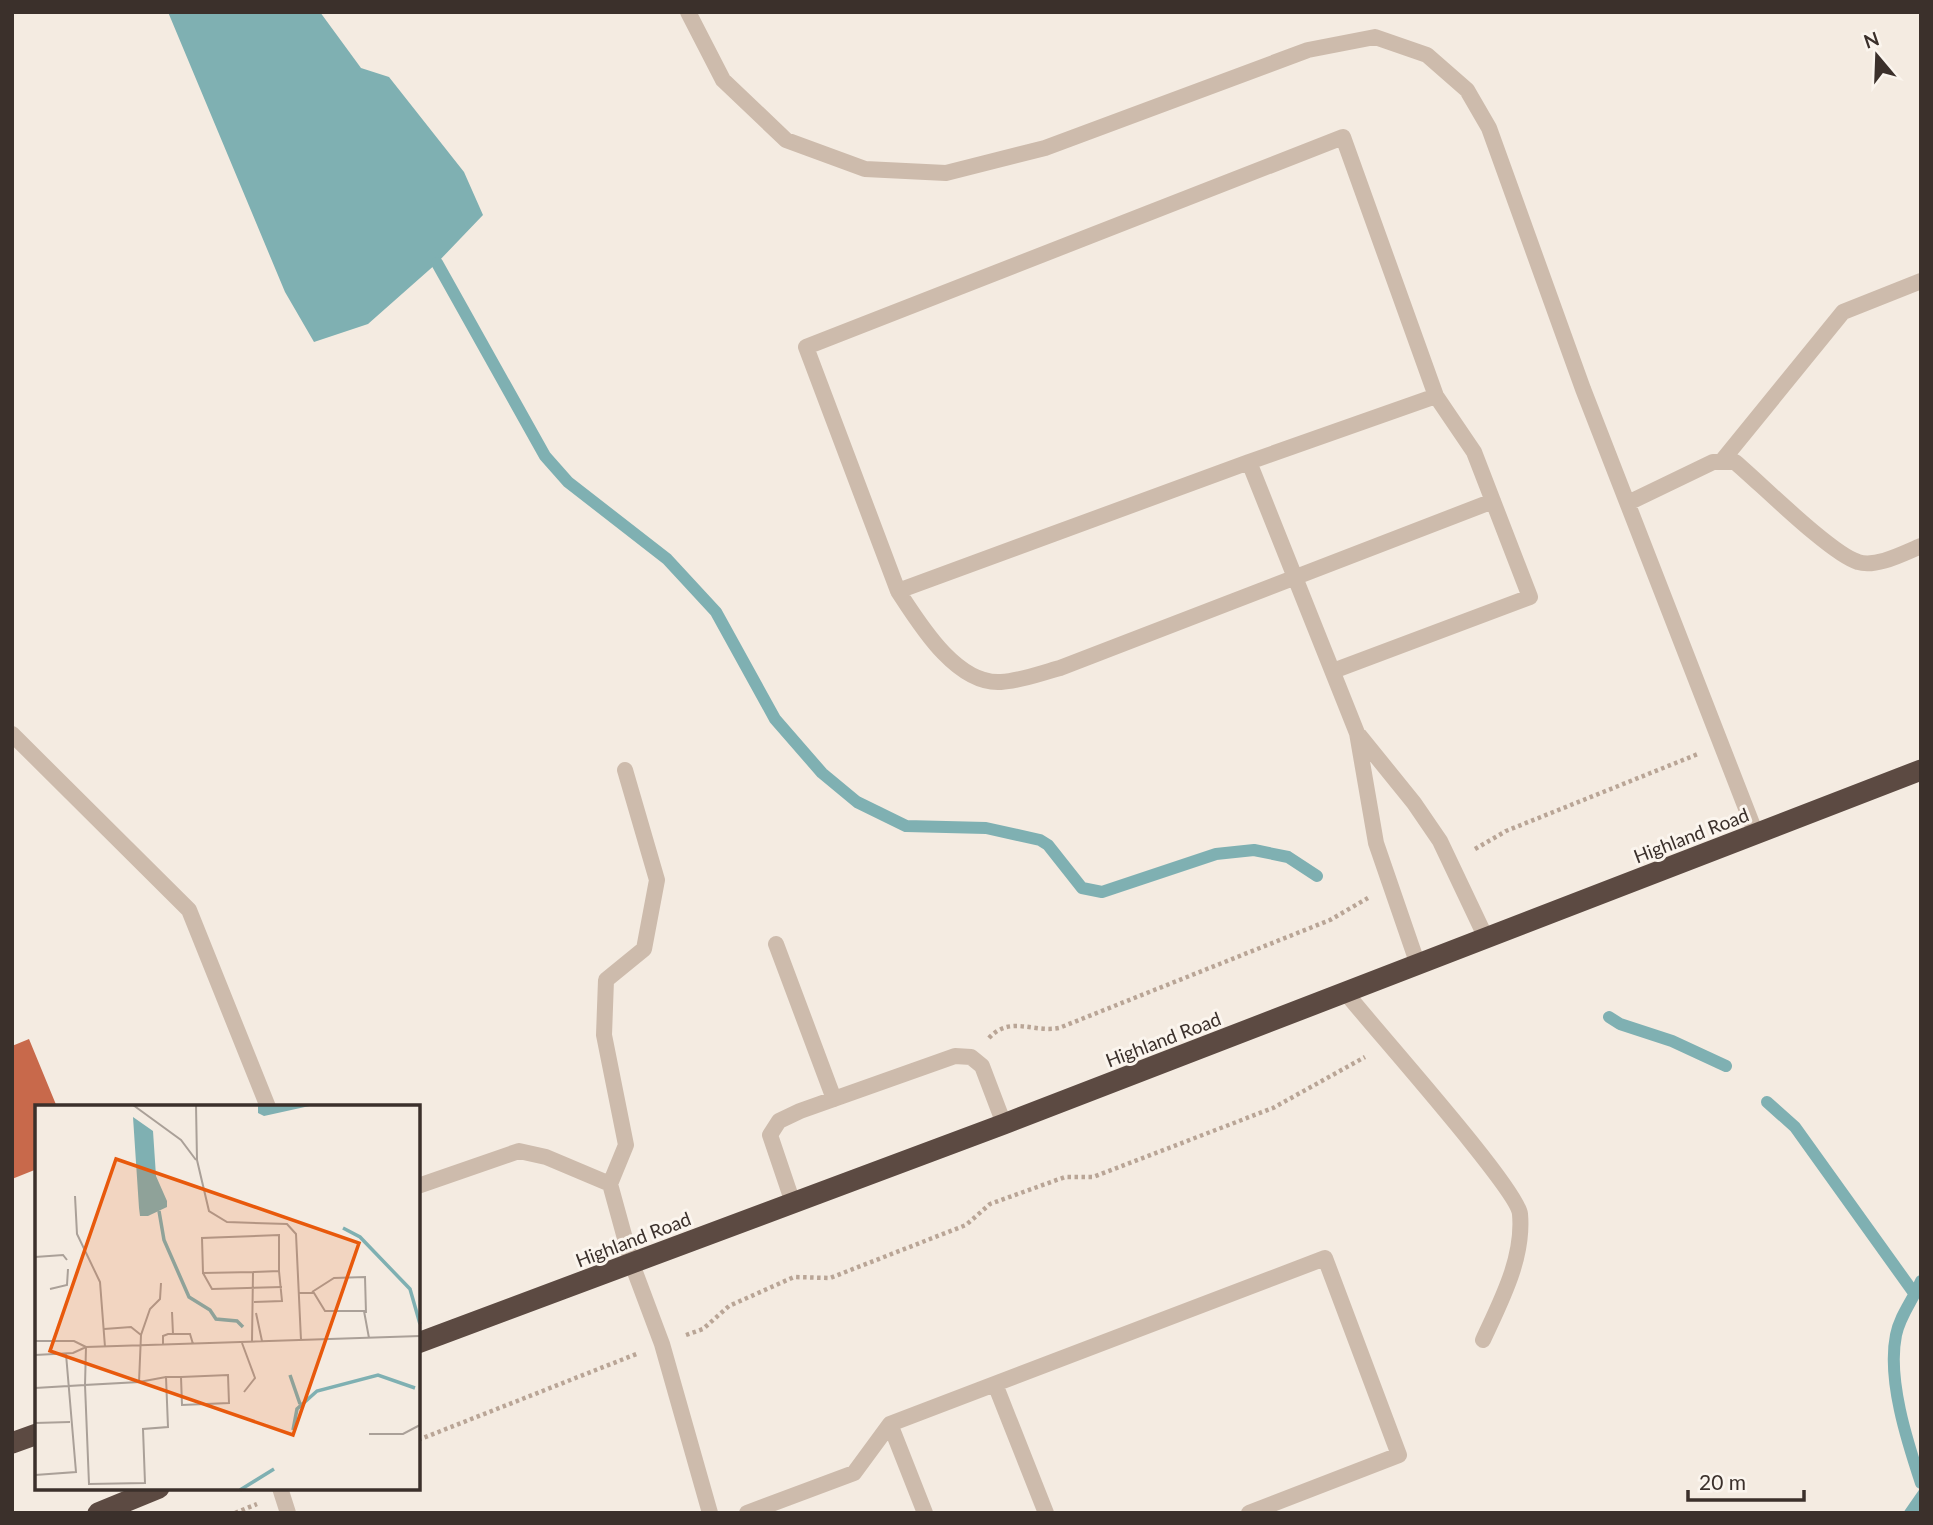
<svg xmlns="http://www.w3.org/2000/svg" width="1933" height="1525" viewBox="0 0 1933 1525" font-family="Lato,sans-serif">
<style>
.water{fill:#7fb0b2}
.lines{fill:none;stroke-linecap:round;stroke-linejoin:round}
.stream{stroke:#7fb0b2;stroke-width:12}
.building{fill:#c8694b}
.path{stroke:#b9a596;stroke-width:4.5;stroke-dasharray:3.5 3.5;stroke-linecap:butt}
.lane{stroke:#cdbbac;stroke-width:16}
.highway{stroke:#5c4a42;stroke-width:21}
.labels{text-anchor:middle;dominant-baseline:central;stroke-width:6;stroke-linejoin:round;paint-order:stroke}
.street-label{font-size:19px;fill:#3b302b;stroke:#fbf5ee}
.inset-river{fill:none;stroke:#7fb0b2;stroke-width:3.5}
.inset-road{fill:none;stroke:#aaa098;stroke-width:2}
.view{fill:#e8590c;fill-opacity:0.15;stroke:#e8590c;stroke-width:3.5}
.inset-edge{fill:none;stroke:#3b302b;stroke-width:3.5}
</style>
<rect width="100%" height="100%" fill="#f4ebe1"/>
<path class="water" d="M168,12H320L361,68L389,77L464,172L483,215L437,263L368,324L314,342L285,292Z
M1921,1487V1513H1903Z"/>
<g class="lines">
<path class="stream" d="M437,263L545,456L568,482L667,559L716,612L775,719L822,773L857,802L906,826L986,828L1040,840L1048,845L1082,888L1102,892L1216,854L1254,850L1288,857L1317,876
M1609,1017L1620,1024L1672,1041L1726,1066
M1767,1102L1795,1127L1914,1293
M1921,1281C1913,1300 1900,1315 1896,1335C1887,1379 1907,1441 1921,1483"/>
</g>
<path class="building" d="M29,1039L57,1107H37V1169L12,1179V1046Z"/>
<g class="lines">
<path class="path" d="M1475,849L1506,831L1698,754
M989,1038C1010,1015 1033,1033 1059,1028L1330,920L1368,898
M686,1335L703,1329L729,1306L794,1277L830,1278L966,1225L990,1204L1065,1177H1093L1273,1108L1365,1057
M418,1440L639,1353
M235,1513L257,1504"/>
<path class="lane" d="M688,12L723,80L786,140L865,169L946,173L1045,148L1308,50L1375,37L1427,55L1467,90L1489,128L1583,389L1756,834
M1249,462L1436,396L1343,137L806,347L898,591L1249,462L1357,733L1376,843L1418,965
M1721,462L1843,312L1921,281
M1628,503L1713,462H1735C1760,483 1831,554 1858,562C1876,568 1904,553 1921,546
M898,591C919,623 956,685 1001,682C1020,681 1041,673 1060,668L1493,501
M1333,671L1530,597L1474,452L1436,396
M12,734L189,910L268,1107
M1359,735L1414,803L1440,841L1486,938
M625,770L657,880L644,949L606,980L604,1035L626,1145L610,1184L632,1264L662,1344L710,1513
M776,944L834,1099
M1346,993C1371,1025 1518,1189 1520,1214C1524,1258 1501,1301 1483,1340
M418,1186L519,1151L546,1157L610,1184
M793,1203L770,1135L779,1121L800,1111L955,1056L971,1057L982,1066L1004,1124
M995,1384L1046,1513
M280,1488L288,1513
M747,1513L854,1473L890,1424
M925,1513L890,1424L1325,1258L1399,1455L1249,1513"/>
<path class="highway" d="M418,1343L1004,1124L1921,770
M12,1443L37,1434
M98,1513L159,1488"/>
</g>
<g class="labels">
<g class="street-label">
<text transform="translate(1691 835) rotate(-21)">Highland Road</text>
<text transform="translate(1163 1039) rotate(-21)">Highland Road</text>
<text transform="translate(633 1239) rotate(-21)">Highland Road</text>
</g>
</g>
<g transform="translate(35 1105)">
<rect width="385" height="385" fill="#f4ebe1"/>
<path d="M223,0H279L229,11L223,8ZM98,12L118,26L121,71L132,96V102L113,111H105L104,103Z" fill="#7fb0b2"/>
<path class="inset-river" d="M124,106L129,135L154,192L175,205L181,214L202,216L208,222M308,123L325,132L375,184L385,219M255,270L265,299M258,325L262,304L282,286L343,270L380,283M205,385L239,364"/>
<path class="inset-road" d="M98,0L146,35L161,55M161,0L162,55L174,106L192,117L252,119L261,129L266,235M40,91L42,129L65,177L70,242M0,152L28,150L32,155M168,168L177,184L247,182M126,178L125,194L115,204L106,230L104,277L50,280L54,379L110,378L108,324L133,322L131,272H146L193,270L194,298L147,300L146,272M15,184L32,180L33,164M277,187L299,173L330,172L331,208M264,188H279L290,206H329L334,233M219,197L247,196L244,166M137,207L138,229M221,208L227,236M69,224L96,222L106,230M0,236H39L51,242M217,236L218,167L168,168L167,133L244,130V166L218,167M207,238L220,273L209,287M128,240V231L133,229H155L158,239M0,250L38,248L51,242L385,231M104,277L131,272M0,283L50,280L51,242M0,318L35,317M334,329H368L385,320M0,370L41,367L31,249"/>
<path class="view" d="M81,54L324,138L258,330L15,246Z"/>
<rect width="385" height="385" class="inset-edge"/>
</g>
<rect width="1933" height="1525" fill="none" stroke="#3b302b" stroke-width="28"/>
<g transform="translate(1877 56) rotate(341)" stroke="#fbf5ee" stroke-width="5" paint-order="stroke">
<path d="M0-5L12 26L0 18L-12 26Z" fill="#3b302b"/>
<text y="-10" font-size="19" font-weight="bold" text-anchor="middle" fill="#3b302b">N</text>
</g>
<path d="M1688 1490v10h116v-10" fill="none" stroke="#3b302b" stroke-width="3.5"/>
<text x="1699" y="1490" font-size="21" fill="#3b302b" stroke="#fbf5ee" stroke-width="5" paint-order="stroke">20 m</text>
</svg>
